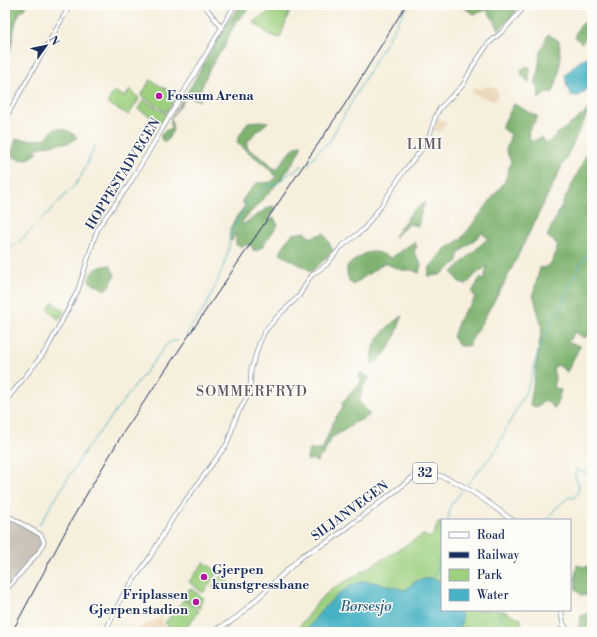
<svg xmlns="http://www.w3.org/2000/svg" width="597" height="637" viewBox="0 0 597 637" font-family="'Libre Bodoni',serif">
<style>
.built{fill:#ecd8ba}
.industrial{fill:#cbc3b8}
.green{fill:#9ed080;stroke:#5c806f}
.forest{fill:#7eb26e;stroke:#4c7066}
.water{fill:#47b2c4;stroke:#317091}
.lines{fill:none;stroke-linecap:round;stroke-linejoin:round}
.stream{stroke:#47b2c4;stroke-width:1}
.secondary-casing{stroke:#888f9e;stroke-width:5}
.primary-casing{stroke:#888f9e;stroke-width:5.5}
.secondary{stroke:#fff;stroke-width:3.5}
.primary{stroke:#fff;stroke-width:4}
.rail{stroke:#1b2f5e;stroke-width:1}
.poi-dot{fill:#b5179e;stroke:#fdfcf7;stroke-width:1.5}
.labels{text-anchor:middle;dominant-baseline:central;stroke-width:3;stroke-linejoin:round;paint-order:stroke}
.shield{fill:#fdfcf7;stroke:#5f6c8c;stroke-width:1}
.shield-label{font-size:12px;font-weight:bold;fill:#1b2f5e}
.poi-label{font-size:13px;font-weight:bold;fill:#1b2f5e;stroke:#fdfcf7;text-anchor:start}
.street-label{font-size:13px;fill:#1b2f5e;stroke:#fdfcf7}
.neighbourhood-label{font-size:14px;letter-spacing:1px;fill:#615a65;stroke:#fdfcf7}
.water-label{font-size:14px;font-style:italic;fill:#2a5d82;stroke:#fdfcf7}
</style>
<rect width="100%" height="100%" fill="#fdfcf7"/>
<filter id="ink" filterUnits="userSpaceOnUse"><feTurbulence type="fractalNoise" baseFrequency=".025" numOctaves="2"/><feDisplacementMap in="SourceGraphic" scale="8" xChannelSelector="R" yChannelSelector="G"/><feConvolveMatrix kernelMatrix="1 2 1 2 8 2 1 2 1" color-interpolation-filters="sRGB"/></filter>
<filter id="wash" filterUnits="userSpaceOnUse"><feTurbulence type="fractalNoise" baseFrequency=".012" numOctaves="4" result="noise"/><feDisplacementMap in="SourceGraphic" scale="16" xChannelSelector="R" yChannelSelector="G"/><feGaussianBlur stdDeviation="0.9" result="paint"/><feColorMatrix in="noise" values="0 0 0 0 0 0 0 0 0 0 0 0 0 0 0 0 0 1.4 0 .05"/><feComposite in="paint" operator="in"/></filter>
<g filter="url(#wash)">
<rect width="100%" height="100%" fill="#f6efdd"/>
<path class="built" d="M473,86L478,89L489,86L495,88L498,93L496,100H490L472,93Z
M437,117L447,123L440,132L433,130Z
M161,617L165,628L169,632H138L140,631L139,628Z"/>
<path class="industrial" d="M5,515L43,537L44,544L5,591Z"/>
<path class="green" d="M280,5L288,6L292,5L280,38L270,35L253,22Z
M150,80L177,95L167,112L141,96Z
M130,89L139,98L137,103H136L129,115L107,103L114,91L125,97Z
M143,100L167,114L162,123L138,109Z
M53,302L64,311L59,320L48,309Z
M438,523H442L441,541L442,542V610H501L521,619V632L296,631L320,599L331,590L423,535L430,538L434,533Z
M204,562L218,572L203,593L189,582Z
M222,574L229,580L220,592L212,587Z
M190,588L204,598L199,605L201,608L200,609L183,597Z
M184,599L199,611L183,632H177L165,623Z"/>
<path class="forest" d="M5,5H28L19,14L16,21L10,51H7L5,48Z
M241,5H251L240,19L236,21L226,42C226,47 221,51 218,55C211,66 198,89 200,101L187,96L171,118L173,130L167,141L164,142L161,139V135L164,131L168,130L171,127V118L190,88L226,24Z
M459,5H519V6L512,17L499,30L496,24L487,10L474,14Z
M586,22C589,33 590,36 581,43L575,37C576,30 579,25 586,22Z
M548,34L559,41C561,61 561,73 553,92L545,94L539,99L538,86L535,83L538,74L540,53Z
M527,66L530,68L529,83L522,75L521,70Z
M514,104L538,117L528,131L531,142L542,137L546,143L550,141L558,133L575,121L591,107L504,284L468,346H459L453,337C456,329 458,320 463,313C467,307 473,304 475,297L472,292L480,278L484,280L487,266L476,274L466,285L458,281L452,272L486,240H490L482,233L458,254V261L440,275L428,276L430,267L446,248L461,239L487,205L505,181L511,162L506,150L511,134L501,128Z
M260,121L268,122L253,135L247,143V147L251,151L268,162L273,168L277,169C283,161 292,146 302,144C292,174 262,198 242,222V225L269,207L274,206V209L268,219L269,221L274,218L278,225L261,248L256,251L253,250L252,246L247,245L240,247L239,245H236V234H235L232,241L230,240C228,226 236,217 245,206L242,201L247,193L258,182L261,183L271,182L276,177L271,170L237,143L238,138L248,122Z
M58,128L69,131L77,137C71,145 64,143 55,144C49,145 42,147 35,149V151L39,152C28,160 22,163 11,155L16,139L37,140L46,138L53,130Z
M592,143V330L585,338L575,332L568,342L580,346L567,372L558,365L553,368L555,379L553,387L561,390L555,409L546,400L536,407L530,405L542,327L533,294L540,268C553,268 554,256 558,245L547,236Z
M425,202L421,213L418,226L409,224L393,238L411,213Z
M306,232L310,238L324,233L333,251L311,272L305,267L302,266L280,254C283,248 287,238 293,234C297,233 302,233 306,232Z
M414,242L417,246L414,252L421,264L419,273L412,270H402L384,263L353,285C347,280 347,274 347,266C365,253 369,246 391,258Z
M110,265L115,275L110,285L105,290L90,282L89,280C91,269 100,266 110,265Z
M402,316C397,333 389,356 372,364C369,344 386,326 402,316Z
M361,372L370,378C362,383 362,393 359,402L369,413V416L354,423L348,428L331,438L323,455L320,456L317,462L311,459L308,461L307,458L309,450L313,449L322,450L334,420L343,407L342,402L359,385L361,379L358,376Z
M592,564V597L581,595L576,590L575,577L577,565L585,567Z
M592,611V632H577L581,616Z"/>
<path class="water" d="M592,54V83L584,92L578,96L571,95L567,86L565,75L576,64Z
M429,578L442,581V610H461L462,621L457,632H307C314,615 342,587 360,582C370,579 395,588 405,590L416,581Z"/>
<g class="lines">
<path class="stream" d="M307,166L318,151L329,142L372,66L408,5
M5,253L11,247L20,241L74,186L81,177L95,145
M186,335C191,325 200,317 205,307C212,295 232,251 229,239L242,211L253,199L267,186L277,184L287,175L302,166
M466,486L496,450L504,433L526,391L530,381L538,351L553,319L559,313L565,296L575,274L592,246
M448,520L450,506L462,491
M547,520L556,508L569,497L574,498L578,492L579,484L575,477L576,469C582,470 586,474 592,477
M39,525L85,451L167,344L173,341H178
M433,579L437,568L442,546
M497,632L501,624L500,610"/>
</g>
</g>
<g filter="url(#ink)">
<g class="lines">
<g class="secondary-casing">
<path id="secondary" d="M204,5L222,28
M5,119L70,5
M5,402L47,349L78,290L95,236L99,226L129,185L235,5
M5,514L41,535L44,542L38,553L5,591
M105,632L123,595L150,557L174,516L227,444L237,415L250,392L251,370L259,344L265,331L277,317L299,296L308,280L313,274L326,265L341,247L363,230L381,206L404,171L427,143L436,115L440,108L463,85L473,66L488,44L504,30L526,5
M561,632V629L565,626"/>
</g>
<g class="primary-casing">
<path id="primary" d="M561,610L563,623L568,632
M212,632L230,622L240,615L302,556L331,540L416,475C444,465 489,504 512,520"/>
</g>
<use href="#secondary" class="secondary"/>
<use href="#primary" class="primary"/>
<path class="rail" d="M12,632L72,519L123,433L345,104L406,5"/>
</g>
</g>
<g class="poi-dot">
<circle cx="159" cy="96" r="4"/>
<circle cx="204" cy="577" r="4"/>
<circle cx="196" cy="602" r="4"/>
</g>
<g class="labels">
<rect class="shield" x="413" y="463" width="24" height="20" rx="3"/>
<g class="shield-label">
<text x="425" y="473">32</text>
</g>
<g class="poi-label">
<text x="167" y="96">Fossum Arena</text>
<text x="212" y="570">Gjerpen<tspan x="212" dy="15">kunstgressbane</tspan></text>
<text x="188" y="595" text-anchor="end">Friplassen<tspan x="188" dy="15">Gjerpen stadion</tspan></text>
</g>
<g class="street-label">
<text transform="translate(123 174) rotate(-58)">HOPPESTADVEGEN</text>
<text transform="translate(350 511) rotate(-36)">SILJANVEGEN</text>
</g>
<g class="neighbourhood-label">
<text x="425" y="145">LIMI</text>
<text x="252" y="392">SOMMERFRYD</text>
</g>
<g class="water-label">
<text x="366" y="607">Børsesjø</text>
</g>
</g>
<rect width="597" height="637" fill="none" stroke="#fdfcf7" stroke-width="20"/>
<rect x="441" y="519" width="130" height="92" fill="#fdfcf7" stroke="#a3aaba"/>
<rect x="449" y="532" width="20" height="6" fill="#ffffff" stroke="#a3aaba"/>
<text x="477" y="539" font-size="12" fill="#1b2f5e">Road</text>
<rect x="449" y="552" width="20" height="6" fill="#1b2f5e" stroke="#a3aaba"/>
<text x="477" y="559" font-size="12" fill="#1b2f5e">Railway</text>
<rect x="449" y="569" width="20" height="12" fill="#9ed080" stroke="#a3aaba"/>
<text x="477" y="579" font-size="12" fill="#1b2f5e">Park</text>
<rect x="449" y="589" width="20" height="12" fill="#47b2c4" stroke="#a3aaba"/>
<text x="477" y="599" font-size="12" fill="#1b2f5e">Water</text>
<g transform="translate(46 46) rotate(57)" stroke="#fdfcf7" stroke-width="3" paint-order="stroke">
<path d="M0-3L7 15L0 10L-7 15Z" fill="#1b2f5e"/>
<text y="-6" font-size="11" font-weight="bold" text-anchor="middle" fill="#1b2f5e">N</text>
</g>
</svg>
